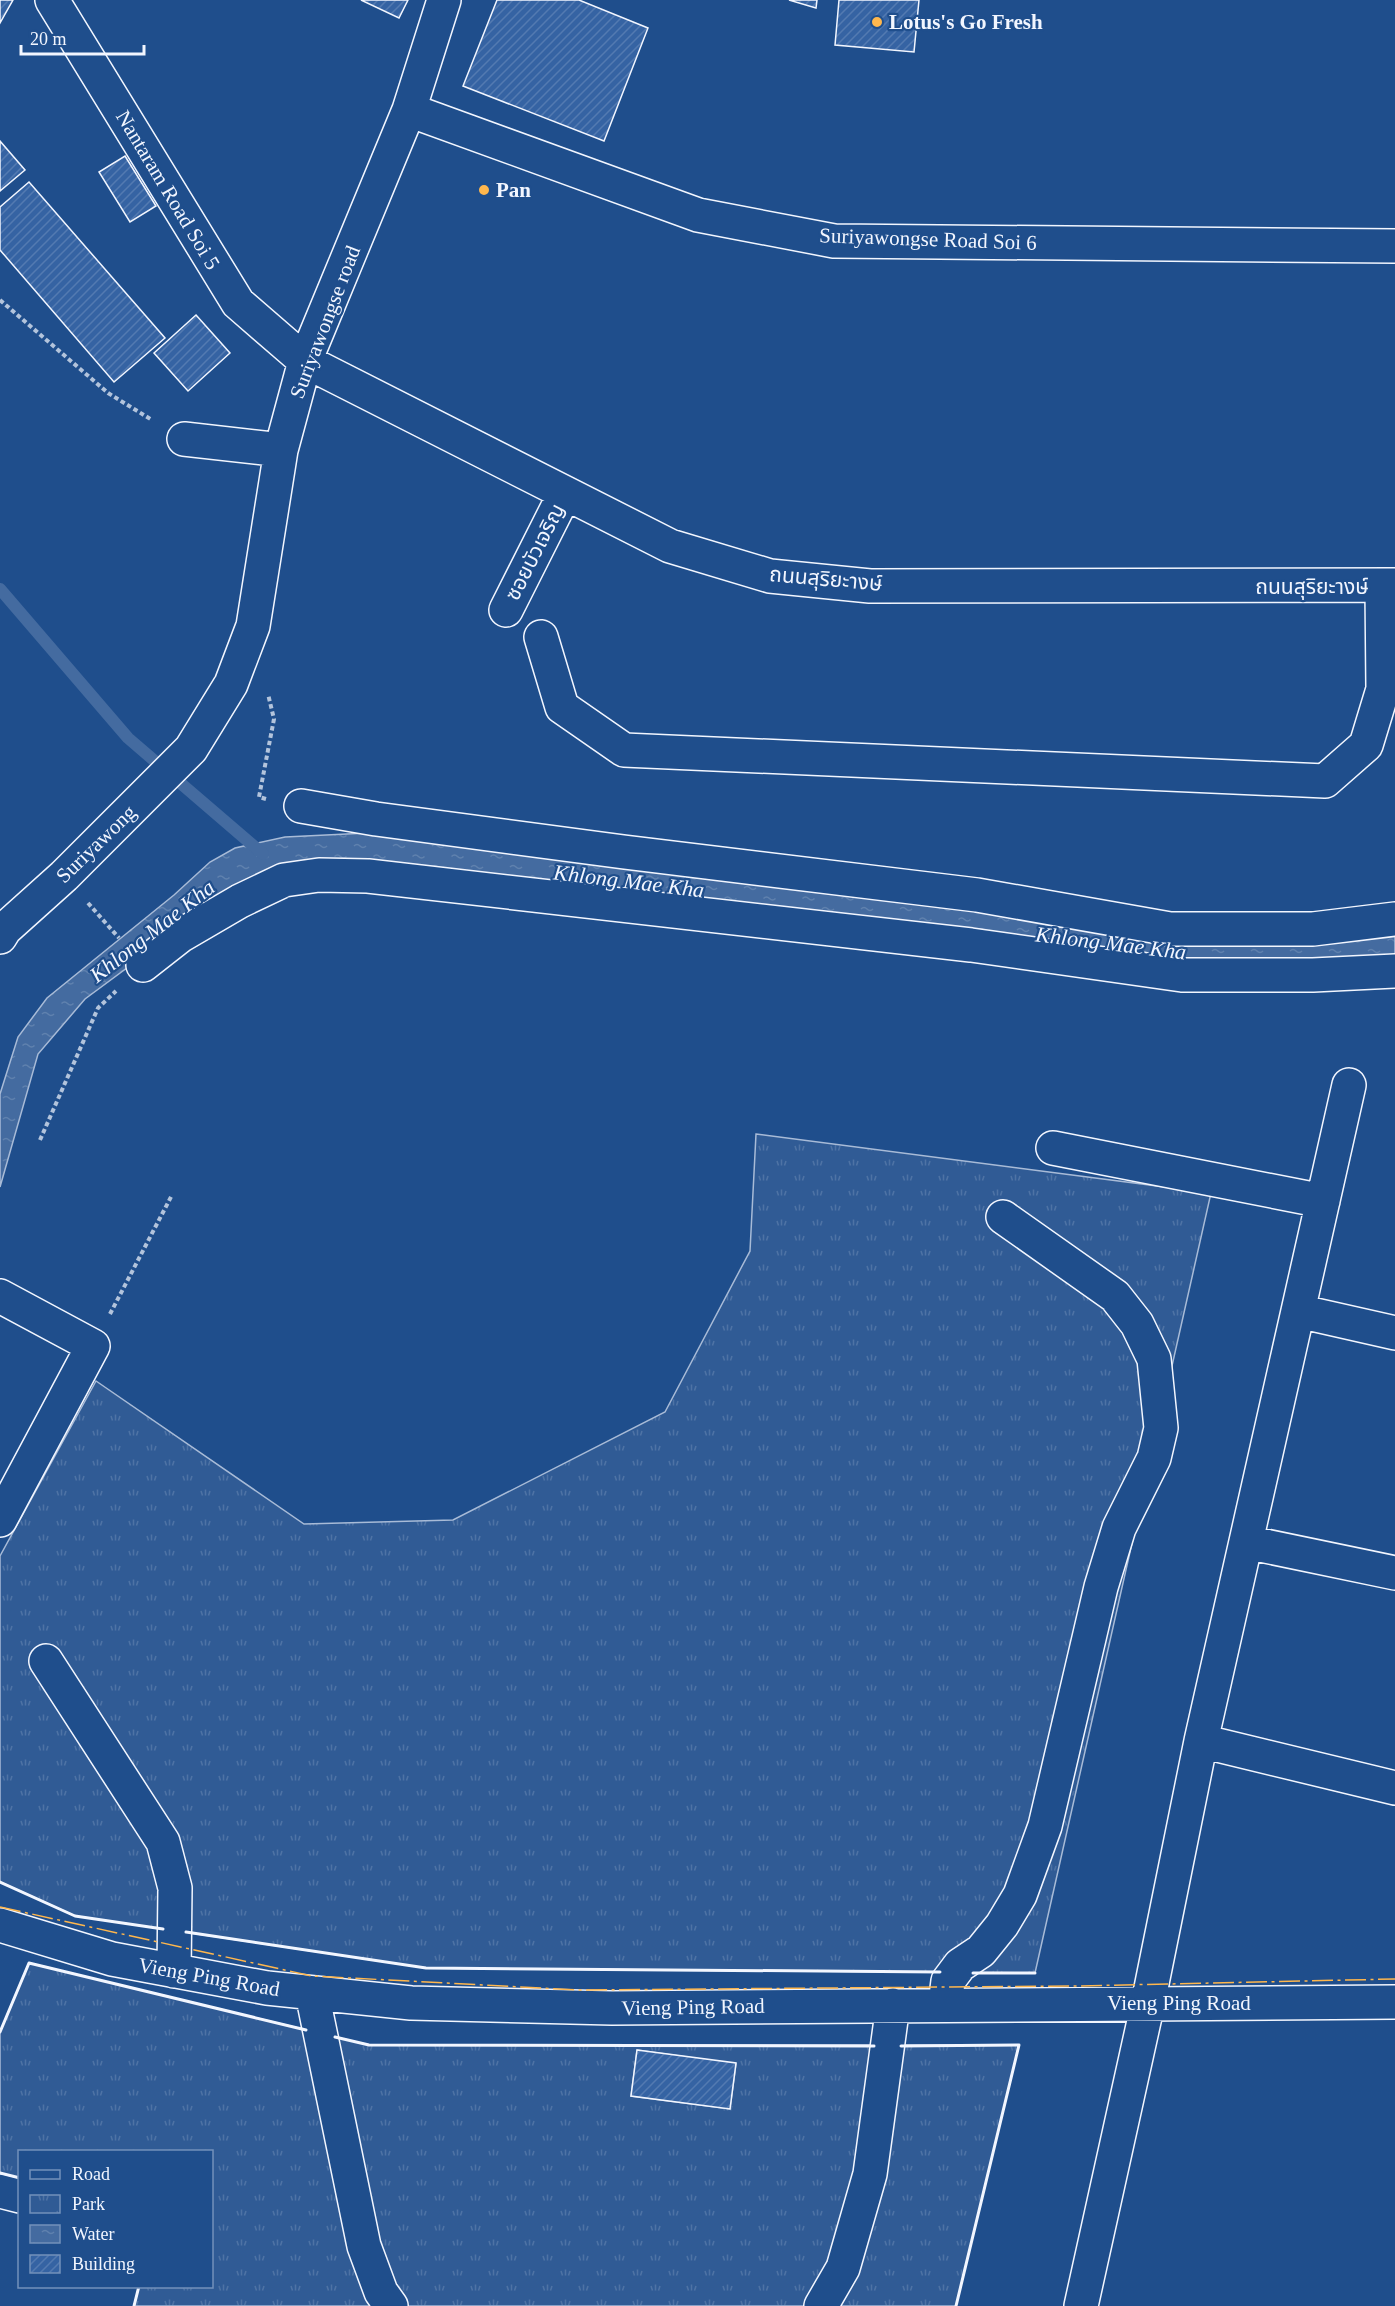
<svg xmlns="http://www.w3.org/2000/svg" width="1395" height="2306" viewBox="0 0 1395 2306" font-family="'Times New Roman','Noto Sans Thai',serif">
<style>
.park{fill:url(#park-tufts);stroke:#a8bbd7;stroke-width:1.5;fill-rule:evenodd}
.water{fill:url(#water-ripples);stroke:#a8bbd7;stroke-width:1.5}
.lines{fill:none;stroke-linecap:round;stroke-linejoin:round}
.stream{stroke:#446ba0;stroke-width:12}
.building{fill:url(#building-hatch);stroke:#f2f6ff;stroke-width:1.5}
.minor-casing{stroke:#f2f6ff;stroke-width:36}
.path{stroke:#b3c4dc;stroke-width:4;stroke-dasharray:4.5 3;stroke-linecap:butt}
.minor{stroke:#1f4e8c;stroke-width:33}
.wall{stroke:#f2f6ff;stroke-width:3}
.power{stroke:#ffb74d;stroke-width:1.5;stroke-dasharray:21 4.5 3 4.5;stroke-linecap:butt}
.poi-dot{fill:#ffb74d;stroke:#1f4e8c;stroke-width:2}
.labels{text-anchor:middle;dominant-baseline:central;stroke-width:4.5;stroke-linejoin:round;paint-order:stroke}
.poi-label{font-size:21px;font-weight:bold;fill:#f2f6ff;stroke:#1f4e8c;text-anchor:start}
.street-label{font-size:21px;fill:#f2f6ff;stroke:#1f4e8c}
.water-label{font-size:22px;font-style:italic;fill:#f2f6ff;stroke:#1f4e8c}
</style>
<defs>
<pattern id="park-tufts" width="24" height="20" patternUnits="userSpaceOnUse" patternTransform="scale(1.5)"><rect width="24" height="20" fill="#305b95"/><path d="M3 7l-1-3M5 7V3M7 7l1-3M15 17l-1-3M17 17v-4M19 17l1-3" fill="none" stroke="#4e73a5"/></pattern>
<pattern id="water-ripples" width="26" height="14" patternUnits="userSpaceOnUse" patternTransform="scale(1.5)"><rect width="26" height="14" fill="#446ba0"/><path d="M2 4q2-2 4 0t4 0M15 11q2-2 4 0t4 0" fill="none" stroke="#5f81ae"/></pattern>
<pattern id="building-hatch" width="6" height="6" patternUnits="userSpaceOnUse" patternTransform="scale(1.5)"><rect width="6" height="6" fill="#3563a3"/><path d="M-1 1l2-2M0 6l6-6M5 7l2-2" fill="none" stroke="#537ab1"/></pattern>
</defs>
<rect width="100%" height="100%" fill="#1f4e8c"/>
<path class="park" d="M756,1134L1211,1193L1035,1973L426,1968L75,1916L0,1882V1556L96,1381L304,1524L453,1520L665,1412L750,1251Z
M29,1963L369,2045H1019L956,2306H134L139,2287L212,2286V2152H20L19,2178L0,2173V2032ZM637,2050L736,2064L730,2109L631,2096Z"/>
<path class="water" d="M367,833L968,904L1395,929V963L1182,969L355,862L177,931L85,999L38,1054L0,1187V1094L18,1037L47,998L174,895L210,862L235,848L285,837Z"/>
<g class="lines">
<path class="stream" d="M0,589L128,738L263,854"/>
</g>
<path class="building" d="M0,0H13L0,23Z
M361,0H408L399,18Z
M497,0H579L648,28L604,141L463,86Z
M789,0H817L816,8Z
M839,0H919L914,52L835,45Z
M0,141L25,170L0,191Z
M125,156L156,206L130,222L99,172Z
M29,182L165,338L114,382L0,250V207Z
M196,315L230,353L188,391L154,353Z
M637,2050L736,2063L730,2109L631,2096Z"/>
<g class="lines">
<g class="minor-casing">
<path id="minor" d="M52,0L238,303L305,361L670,546L770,576L870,586L1395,585
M409,110L698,215L834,241L1395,246
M184,439L281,450
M506,610L564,495
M541,637L562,707L624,750L1325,781L1366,745L1383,689L1382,587
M301,806L376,819L624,852L977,895L1170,929H1313L1395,919
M0,937L5,929L64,876L191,749L231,684L253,626L281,450L305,361L409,110L444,0
M143,965L180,936L240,901L284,880L319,875L368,876L971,945L1182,975H1313L1395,971
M1053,1148L1323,1201
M0,1296L93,1346L0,1520
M1298,1311L1395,1333
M1246,1542L1395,1573
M46,1661L163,1842L175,1888L174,1971
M1201,1741L1395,1788
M0,1925L112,1959L267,1988L411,2003L612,2008L1395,2002
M312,1993L364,2246L381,2292L391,2306
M945,2005L948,1981L960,1965L981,1951L1002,1925L1020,1895L1045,1826L1101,1587L1119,1528L1154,1458L1161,1428L1154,1359L1137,1324L1115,1296L1003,1217
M0,2191L20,2196
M821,2306L843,2268L870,2174L893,2005
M1081,2306L1148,2003L1201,1741L1349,1085"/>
</g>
<path class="path" d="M0,300L108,393L152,420
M266,799L259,797L274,719L268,694
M88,903L119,938
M40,1140L98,1008L116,991
M110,1314L172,1195"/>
<use href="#minor" class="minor"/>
<path class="wall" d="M0,1882L75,1916L163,1929
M186,1932L426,1968L940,1972
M973,1973H1035
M0,2032L29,1963L306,2030
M335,2037L369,2045L874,2046
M901,2046L1019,2045L956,2306
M0,2173L20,2178
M134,2306L139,2286"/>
<path class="power" d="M0,1907L312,1976L579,1990L1076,1986L1395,1979"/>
</g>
<g class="poi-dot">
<circle cx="877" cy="22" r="6"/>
<circle cx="484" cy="190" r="6"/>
</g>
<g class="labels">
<g class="poi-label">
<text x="889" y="22">Lotus's Go Fresh</text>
<text x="496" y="190">Pan</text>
</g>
<g class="street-label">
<text transform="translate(168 190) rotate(59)">Nantaram Road Soi 5</text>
<text transform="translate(928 239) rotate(2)">Suriyawongse Road Soi 6</text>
<text transform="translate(325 322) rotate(-69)">Suriyawongse road</text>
<text transform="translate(535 552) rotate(-63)">ซอยบัวเจริญ</text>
<text transform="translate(826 579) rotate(5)">ถนนสุริยะางษ์</text>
<text x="1312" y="587">ถนนสุริยะางษ์</text>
<text transform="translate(96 844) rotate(-44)">Suriyawong</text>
<text transform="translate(209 1977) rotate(10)">Vieng Ping Road</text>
<text x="1179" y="2003">Vieng Ping Road</text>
<text transform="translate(693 2007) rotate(-1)">Vieng Ping Road</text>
</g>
<g class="water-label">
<text transform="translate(629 881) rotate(7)">Khlong Mae Kha</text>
<text transform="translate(152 931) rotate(-38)">Khlong Mae Kha</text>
<text transform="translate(1111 943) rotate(7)">Khlong Mae Kha</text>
</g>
</g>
<rect x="18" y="2150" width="195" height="138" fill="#1f4e8c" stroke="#7391ba" stroke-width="1.5"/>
<rect x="30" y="2170" width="30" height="9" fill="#1f4e8c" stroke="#7391ba" stroke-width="1.5"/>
<text x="72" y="2180" font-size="18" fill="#f2f6ff">Road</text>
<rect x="30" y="2195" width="30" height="18" fill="url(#park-tufts)" stroke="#7391ba" stroke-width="1.5"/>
<text x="72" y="2210" font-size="18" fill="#f2f6ff">Park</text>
<rect x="30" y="2225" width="30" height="18" fill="url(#water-ripples)" stroke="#7391ba" stroke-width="1.5"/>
<text x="72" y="2240" font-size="18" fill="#f2f6ff">Water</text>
<rect x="30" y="2255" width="30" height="18" fill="url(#building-hatch)" stroke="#7391ba" stroke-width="1.5"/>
<text x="72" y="2270" font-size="18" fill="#f2f6ff">Building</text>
<path d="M21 45v9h123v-9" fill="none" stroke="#f2f6ff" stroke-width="3"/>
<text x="30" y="45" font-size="18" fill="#f2f6ff" stroke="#1f4e8c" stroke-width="4.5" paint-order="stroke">20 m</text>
</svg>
